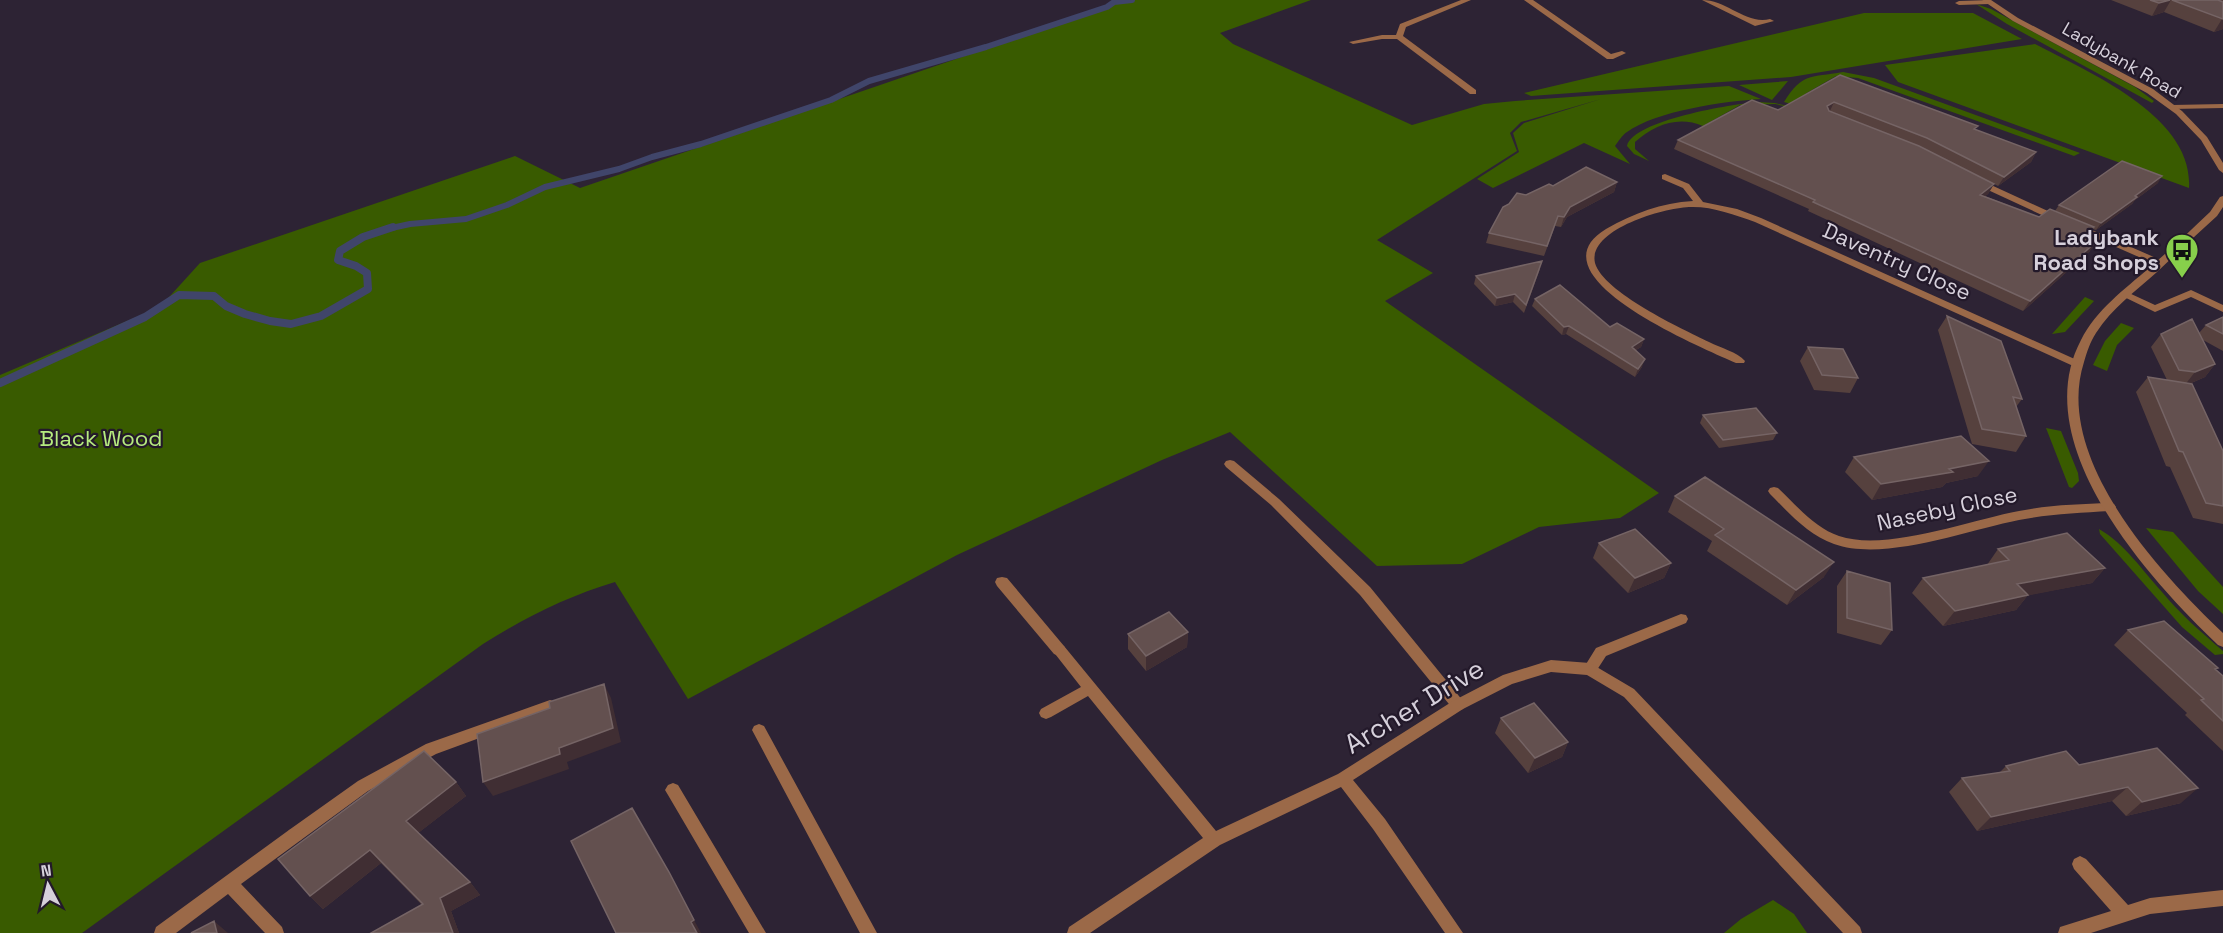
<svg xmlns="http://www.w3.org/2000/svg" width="2223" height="933" viewBox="0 0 2223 933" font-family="'Space Grotesk',sans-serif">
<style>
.green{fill:#395b00}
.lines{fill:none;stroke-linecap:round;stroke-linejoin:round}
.stream-far1{stroke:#40456a;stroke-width:6}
.stream{stroke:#40456a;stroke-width:8}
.service{fill:#9b6948;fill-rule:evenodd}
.minor{fill:#9b6948;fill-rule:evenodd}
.tertiary{fill:#9b6948;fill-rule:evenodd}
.wall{fill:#56413e}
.shaded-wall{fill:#402e33}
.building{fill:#63504f;stroke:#756465;stroke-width:1.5}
.labels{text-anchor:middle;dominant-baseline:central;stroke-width:4.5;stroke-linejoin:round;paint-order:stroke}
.far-street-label{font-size:18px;fill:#d6d0db;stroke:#23192a}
.poi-label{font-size:22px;font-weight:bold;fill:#d6d0db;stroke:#23192a;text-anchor:end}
.street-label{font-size:22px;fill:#d6d0db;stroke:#23192a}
.park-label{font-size:22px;fill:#b6eb7f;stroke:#23192a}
.near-street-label{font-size:27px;fill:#d6d0db;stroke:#23192a}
</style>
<rect width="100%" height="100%" fill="#2d2334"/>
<path class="green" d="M1128,0H1311L1220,33L1233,44L1412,125L1484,104L1515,101L1729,86L1761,99C1725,101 1656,111 1627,132C1622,135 1618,142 1615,146L1630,164L1584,143L1493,188L1477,179L1519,152L1513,133L1524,123L1601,99L1521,122L1510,133L1517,151L1377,240L1433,273L1385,301L1659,493L1620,518L1539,527L1462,564L1377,566L1230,432L1162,460L957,555L688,699L615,582C568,596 524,618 483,644L82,933H0V375L160,307L200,263L515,156L580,188Z
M1976,4L1991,9L2135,87L2154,101L2152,103L2007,24Z
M1864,13H1973L2022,39L1791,77L1531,96L1524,93Z
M2035,44C2088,72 2194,116 2189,188L1898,82L1885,65Z
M1843,72L1874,78L2080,153L2074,156L1858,78L1836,76L1805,94L1804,97L1814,110L1784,102C1803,72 1810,78 1843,72Z
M1788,81L1772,100L1739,85Z
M1758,102L1775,103L1813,112L1775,104L1740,105L1703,126C1678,115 1654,125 1635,142V149L1649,161L1634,154L1627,146C1633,120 1733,104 1758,102Z
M2085,297L2094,301L2065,332L2052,334Z
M2121,323L2134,328L2117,345L2107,371L2093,365L2105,341Z
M2046,428L2061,431L2078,473L2079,481L2072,488L2069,487Z
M2146,528L2173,532L2223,587V614L2198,591Z
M2099,529C2125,544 2142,570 2162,592C2180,614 2201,632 2223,651V654L2215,655L2182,627L2100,534Z
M1773,900L1794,914L1807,933H1724L1741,919Z"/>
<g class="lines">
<path class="stream-far1" d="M387,229L410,224L466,219L507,205L545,187L619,169L652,157L701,144L831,100L869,81L986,47L1107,7L1114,2L1132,0"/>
<path class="stream" d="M0,383L145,317L179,295L214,296L226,306L245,314L270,321L291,324L321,316L368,289L367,273L356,266L338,260L340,251L363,237L393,227"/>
<path class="service" d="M1990,0L1993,2L1989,4L1959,5L1955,3L1959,1Z
M2191,290L2223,305V312L2191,297L2155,312L2120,295L2121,293H2129L2155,305Z
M1230,460L1234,461L1279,499L1370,587L1463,701L1465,705L1463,709L1458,711L1453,709L1360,595L1271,505L1226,467L1224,464L1226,461Z
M1002,577L1007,578L1064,646L1066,650L1064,654L1059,656L1054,654L997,586L995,582L997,578Z
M1681,614L1686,615L1688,619L1686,623L1606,656L1595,673L1590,675L1585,673L1583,669L1596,648Z
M550,700L555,702L557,706L555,710L436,754L368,791L301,840L295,842L289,840L287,835L289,830L358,781L426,744Z
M759,724L764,726L877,933H860L752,730L754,726Z
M673,783L678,785L766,933H749L668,795L665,790L668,785Z"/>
<path class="minor" d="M1461,0H1471L1406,27L1403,36L1476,90V94H1470L1397,39H1382L1353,44L1349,42L1382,35H1396L1400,24Z
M1524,0H1533L1611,54L1622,51L1626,53L1613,59H1607Z
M1702,0C1727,0 1746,25 1770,19L1774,21L1755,26Z
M2223,104V108L2172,109L2168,107L2172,105Z
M1665,174L1689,184L1703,202L1737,209L1761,218L2079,361L2080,363L2075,366L2071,365L1755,222C1735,215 1714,207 1693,207C1668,206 1587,229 1595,263C1603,292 1682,329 1709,342C1721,348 1737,352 1745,361L1744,363H1736C1703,348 1528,276 1606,229C1634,213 1661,203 1693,201L1683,188L1662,179V175Z
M1978,179L2063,218L2065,220L2063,222H2057L1975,184V180Z
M2076,223L2163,261L2165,263L2160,266L2157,265L2073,228V224Z
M1774,487L1778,488C1796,505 1815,528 1839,536C1886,552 1970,520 2019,511C2049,505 2080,504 2110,503L2114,504L2116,507L2114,510L2110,511C2079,513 2049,514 2019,520C1967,530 1885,562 1834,544C1808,535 1789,513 1770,494L1768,491L1770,488Z
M1059,644L1064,646L1216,831L1338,774L1453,701L1503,675L1551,660L1590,663L1634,689L1860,927L1862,933H1843L1624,697L1587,675L1551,672L1512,684L1463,709L1353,780L1385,819L1463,933H1445L1373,829L1341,787L1220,845L1090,933H1067L1069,927L1203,838L1088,696L1051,717L1046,719L1041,717L1039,713L1041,709L1081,687L1052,650L1054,646Z
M295,828L301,830L303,835L301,840L241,884L282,927L284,933H265L228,894L176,933H154L156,927L289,830Z
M2080,856L2086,859L2128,905L2150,898L2223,890V906L2150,914L2091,933H2058L2060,927L2111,911L2074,869L2072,864L2074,859Z"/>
<path class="tertiary" d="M1982,0H1991L2018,18L2153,89L2182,111L2207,137L2223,163V173L2219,170L2201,140L2176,114L2147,93L2013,21Z
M2223,196V207L2217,216C2197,234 2177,253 2157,272C2136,291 2112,308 2096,333C2090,342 2087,352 2084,362C2053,458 2159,572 2223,633V647L2218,645C2148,578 2026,444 2081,340C2096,310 2125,289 2149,268C2170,250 2190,231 2210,212L2220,197Z"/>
</g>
<path class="wall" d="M2111,0H2223V29L2214,32L2164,12L2152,16Z
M1840,75L1976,130L2036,152L2031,162L1998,186L1994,184L1988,194L1985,196L2039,217L2055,211L2059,205L2158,183L2135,200L2132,204L2096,230L2093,229L2087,237L2090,251L2023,311L1808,211L1809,209L1674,149L1678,140L1778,110Z
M1617,182L1614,192L1567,217L1561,227L1555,226L1544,256L1486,243L1489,233L1526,195L1553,186Z
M1540,269L1524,313L1513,302L1495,306L1474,284L1476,276Z
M1535,299L1644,339L1641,347L1636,350L1642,367L1635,377L1566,334L1562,335L1532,306Z
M1947,316L2022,399L2016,407L2026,436L2016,452L1972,444L1938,330Z
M2223,317V351L2203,340L2215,364L2205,377L2189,384L2223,451V524L2193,518L2170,467L2166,466L2136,392L2148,377L2167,380L2151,347L2161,334L2199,333L2206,325Z
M1808,347L1858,378L1850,393L1814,390L1800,361Z
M1703,415L1777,433L1773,440L1719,448L1700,423Z
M1854,457L1978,476L1946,483L1942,487L1872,500L1845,472Z
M1675,496L1824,577L1787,605L1707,551L1712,541L1668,512Z
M1599,543L1671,563L1664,578L1628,593L1593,558Z
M1998,549L2105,568L2092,583L2028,595L2016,610L1943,626L1912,593L1923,578L1987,565Z
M1847,571L1892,630L1881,645L1837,633V586Z
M2128,630L2216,670L2223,676V751L2185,715L2187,713L2114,645Z
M1188,632L1187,647L1146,671L1128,649V634Z
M1501,718L1568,742L1562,757L1528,773L1495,733Z
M2079,765L2181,803L2126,816L2112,801L1977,831L1949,792L1962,778L1999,773L2006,766Z
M456,782L466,796L418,833L470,882L480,895L451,911L459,933H371L422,905L381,863L323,909L310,896Z"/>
<path class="shaded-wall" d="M2171,0L2164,12L2152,16L2159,3Z
M2222,19H2223V29L2214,32Z
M1834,102L1830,111L1827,106Z
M2036,152L2031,162L1998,186L2004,177Z
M2162,176L2158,183L2135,200L2132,204L2096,230L2101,223Z
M1617,182L1614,192L1567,217L1561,227L1564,217L1570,207Z
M1994,184L1988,194L1974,204L1980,195Z
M2094,227L2087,237L2083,235Z
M2097,241L2090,251L2023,311L2030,301Z
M1515,294L1513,302L1495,306L1497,298Z
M1569,326L1566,334L1562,335L1564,327Z
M1644,339L1641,347L1629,354L1632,347Z
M1645,359L1642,367L1635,377L1638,369Z
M2215,364L2205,377L2184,386L2195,372Z
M1989,461L1978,476L1946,483L1942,487L1872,500L1881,484L1949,469Z
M1834,562L1824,577L1787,605L1796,590Z
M1671,563L1664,578L1628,593L1635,578Z
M2105,568L2092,583L2005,600L2017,584Z
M2028,595L2016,610L1943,626L1955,611Z
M1188,632L1187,647L1146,671V656Z
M604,684L611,698L621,742L567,762L569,769L493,796L483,782L559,748Z
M1568,742L1562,757L1528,773L1535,758Z
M456,782L466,796L417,834L406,821Z
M2128,787L2112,801L1977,831L1991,817Z
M2198,788L2181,803L2126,816L2142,802Z
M370,850L381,863L323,909L310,896Z
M470,882L480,895L451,911L459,933H453L440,898Z
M694,920L701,933H697L691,922Z
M214,921L228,933H217Z"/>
<path class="building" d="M2150,0H2170L2159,3Z
M2172,0H2218L2223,2V19Z
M1840,75L1978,126L1974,129L2036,152L2004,177L1927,138L1834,102L1827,106L1829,111L1919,146L1994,184L1980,195L2039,217L2050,209L2094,227L2083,235L2097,241L2030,301L1813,202L1815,200L1678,140L1752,100L1778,110Z
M2122,161L2162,176L2135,196L2137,197L2101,223L2059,205Z
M1586,167L1617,182L1570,207L1564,217L1558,216L1547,246L1489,233L1503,207L1509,204L1517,193L1526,195L1549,184L1553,186Z
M1542,261L1526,305L1515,294L1497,298L1476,276Z
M1560,285L1610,327L1617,323L1644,339L1632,347L1645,359L1638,369L1569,326L1564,327L1535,299Z
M1947,316L2001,341L2022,399L2013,397L2026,436L1982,429Z
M2223,317V334L2206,325Z
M2192,319L2215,364L2195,372L2179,370L2161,334Z
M1808,347L1843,349L1858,378L1822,375Z
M2148,377L2192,384L2223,451V506L2206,503L2183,452L2179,451Z
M1756,408L1777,433L1723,440L1703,415Z
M1961,436L1989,461L1949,469L1953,472L1881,484L1854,457Z
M1705,477L1834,562L1796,590L1715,535L1724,529L1675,496Z
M1635,529L1671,563L1635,578L1599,543Z
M2067,533L2105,568L2017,584L2028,595L1955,611L1923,578L2009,560L1998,549Z
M1847,571L1890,583L1892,630L1847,618Z
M1169,612L1188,632L1146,656L1128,634Z
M2164,621L2218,668L2215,669L2223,676V721L2201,700L2204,699L2128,630Z
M604,684L613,728L559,748L560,754L483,782L477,734L550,708L549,702Z
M1534,703L1568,742L1535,758L1501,718Z
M2157,748L2198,788L2142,802L2128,787L1991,817L1962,778L2010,771L2006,766L2066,751L2079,765Z
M424,751L456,782L406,821L470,882L440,898L453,933H371L423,904L370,850L310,896L278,859Z
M632,808L669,872L694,920L691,922L697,933H616L571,841Z
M214,921L217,933H191Z"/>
<defs>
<g id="bus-pin" transform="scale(1.725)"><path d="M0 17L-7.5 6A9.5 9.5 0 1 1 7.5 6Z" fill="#87cf4b" stroke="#23192a"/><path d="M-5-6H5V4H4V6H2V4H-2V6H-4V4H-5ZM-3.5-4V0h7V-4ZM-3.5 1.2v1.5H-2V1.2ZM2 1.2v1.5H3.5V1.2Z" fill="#111"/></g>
</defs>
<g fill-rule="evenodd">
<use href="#bus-pin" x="2182" y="250"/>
</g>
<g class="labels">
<g class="far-street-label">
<text transform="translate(2122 60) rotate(30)">Ladybank Road</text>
</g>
<g class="poi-label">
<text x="2159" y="237">Ladybank<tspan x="2159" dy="25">Road Shops</tspan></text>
</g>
<g class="street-label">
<text transform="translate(1897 261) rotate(24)">Daventry Close</text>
<text transform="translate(1947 508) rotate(-12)">Naseby Close</text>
</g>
<g class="park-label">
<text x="101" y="438">Black Wood</text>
</g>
<g class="near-street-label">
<text transform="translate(1414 706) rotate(-31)">Archer Drive</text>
</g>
</g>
<g transform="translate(48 885) rotate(353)" stroke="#23192a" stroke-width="4.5" paint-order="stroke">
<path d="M0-4.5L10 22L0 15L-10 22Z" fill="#d6d0db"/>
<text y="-9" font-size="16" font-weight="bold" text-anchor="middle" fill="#d6d0db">N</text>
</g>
</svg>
